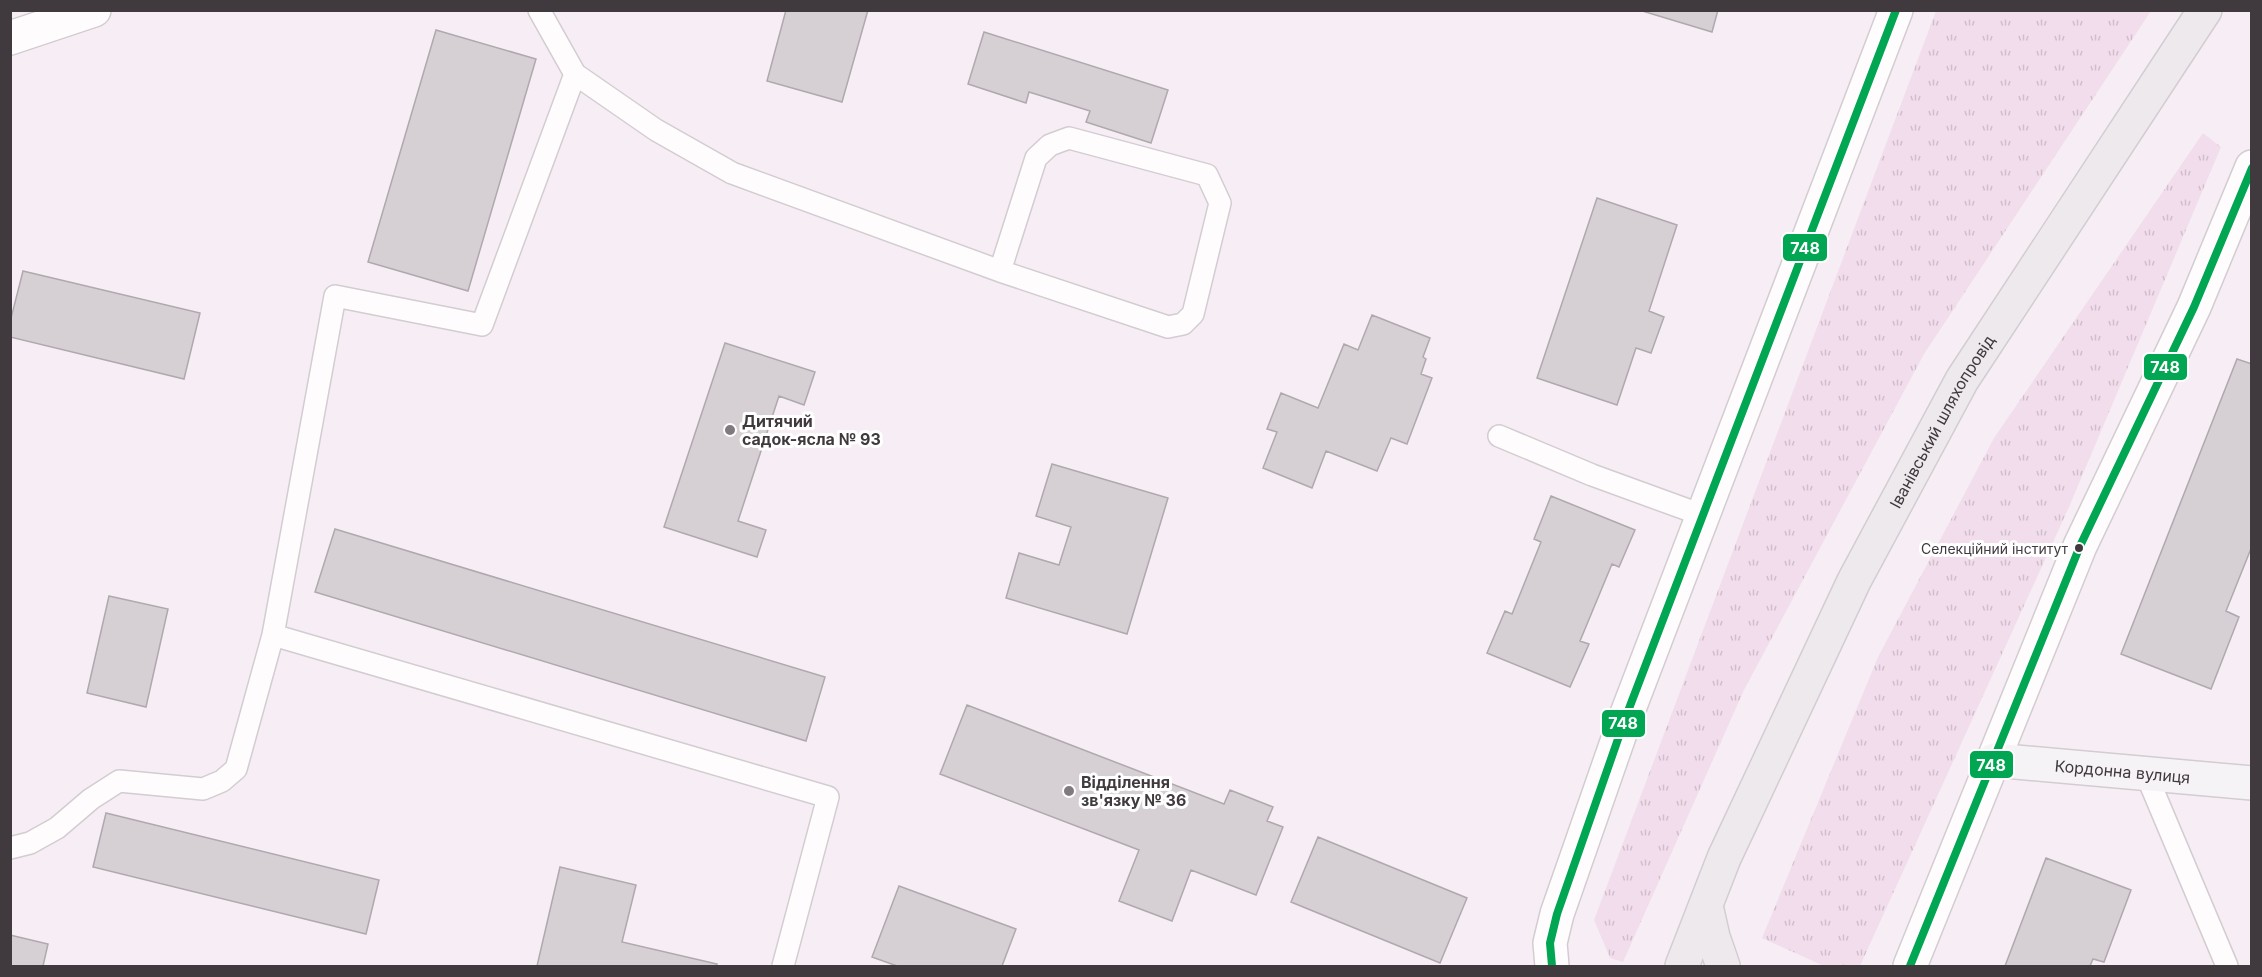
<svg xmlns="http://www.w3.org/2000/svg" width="2262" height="977" viewBox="0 0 2262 977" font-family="Inter,sans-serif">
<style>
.grass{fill:url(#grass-tufts)}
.building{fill:#d6cfd4;stroke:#afa9ae;stroke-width:1.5}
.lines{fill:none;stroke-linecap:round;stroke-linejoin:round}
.service-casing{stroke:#d3ccd1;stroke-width:24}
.tertiary-casing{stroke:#d3ccd1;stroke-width:36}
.secondary-casing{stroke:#d3ccd1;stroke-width:36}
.primary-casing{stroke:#d2cdd1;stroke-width:36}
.service{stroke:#fefcfd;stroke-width:21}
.tertiary{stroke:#fefcfd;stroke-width:33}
.secondary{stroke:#f6f3f6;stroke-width:33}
.primary{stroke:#eee9ed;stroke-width:33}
.bus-1-casing{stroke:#fff;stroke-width:12}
.bus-1{stroke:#00a651;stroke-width:8}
.poi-dot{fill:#80797e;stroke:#fff;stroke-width:2}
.bus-dot{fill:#403a3f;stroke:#fff;stroke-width:2}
.labels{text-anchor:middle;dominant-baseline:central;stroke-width:6;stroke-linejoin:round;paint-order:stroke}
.bus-label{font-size:14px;fill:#403a3f;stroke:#fff;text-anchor:end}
.poi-label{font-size:16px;font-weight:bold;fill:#403a3f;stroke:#fff;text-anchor:start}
.street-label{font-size:16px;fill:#403a3f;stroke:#fff}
.line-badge{stroke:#fff;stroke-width:2}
.badge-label{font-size:16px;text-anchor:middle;font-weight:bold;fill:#fff}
</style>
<defs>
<pattern id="grass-tufts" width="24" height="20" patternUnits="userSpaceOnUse" patternTransform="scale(1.5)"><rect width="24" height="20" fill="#f2ddec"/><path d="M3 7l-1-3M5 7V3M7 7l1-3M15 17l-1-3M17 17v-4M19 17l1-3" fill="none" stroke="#d1becb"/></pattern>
</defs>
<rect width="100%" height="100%" fill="#f6eef4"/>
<path class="grass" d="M1936,11H2151L1924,354L1744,690L1623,962L1610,958L1594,920Z
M2203,133L2221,147L2069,507L1860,966H1824L1762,938L1878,657L1994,438Z"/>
<path class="building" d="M786,10H868L842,102L767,81Z
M1639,10H1718L1712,32Z
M436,30L536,59L468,291L368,262Z
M984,32L1168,90L1151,143L1086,122L1090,111L1029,92L1026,103L968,84Z
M1597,198L1677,225L1649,311L1664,317L1651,353L1636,348L1617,405L1537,378Z
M23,271L200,313L184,379L10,337V322Z
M1372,315L1430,338L1423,357L1426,359L1421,374L1432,378L1407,444L1391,438L1377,471L1326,451L1312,488L1263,468L1277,432L1267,429L1281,393L1318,408L1344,344L1358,350Z
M725,343L815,372L804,405L779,396L738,521L766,530L757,557L664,527Z
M2237,359L2252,364V546L2226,611L2239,617L2211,689L2121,654Z
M1052,464L1168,498L1127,634L1006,598L1019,553L1059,565L1071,527L1036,516Z
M1551,496L1635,530L1619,567L1612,564L1580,641L1589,644L1570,687L1487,653L1505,611L1512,614L1541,542L1534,539Z
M335,529L825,677L806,741L315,592Z
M109,596L168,609L146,707L87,693Z
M967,705L1224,804L1230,790L1273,807L1267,821L1283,827L1256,895L1191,870L1172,921L1119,901L1139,850L940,774Z
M106,813L379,880L366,934L93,867Z
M1318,837L1467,898L1440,963L1291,902Z
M2046,858L2131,890L2104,962L2093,959L2090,966H2005Z
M560,867L636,885L622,942L717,964L716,966H537Z
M899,886L1016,929L1002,966H897L872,957Z
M10,935L48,944L43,966H10Z"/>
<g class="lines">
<g class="service-casing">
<path id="service" d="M575,74L656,130L732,173L1000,271L1168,327L1183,324L1193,314L1220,203L1207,175L1069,138L1050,145L1036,158L1000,271
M1499,436L1592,475L1702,515
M273,635L828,797L783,966
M2146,774L2227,966
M10,848L30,843L57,828L91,799L119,781L203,789L222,781L236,769L273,635L335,296L482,325L575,74L539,10"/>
</g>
<g class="tertiary-casing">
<path id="tertiary" d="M10,38L94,10
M1552,966L1550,943L1557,914L1625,719L1896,10
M1910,966L2080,546L2194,307L2252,167"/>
</g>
<g class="secondary-casing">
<g id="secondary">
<path id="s1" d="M1994,760L2252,783"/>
</g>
</g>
<g class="primary-casing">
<g id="primary">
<path d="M1706,906L1713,937L1723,966"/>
<path id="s2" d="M1682,966L1724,858L1854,581L1962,380L2205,10"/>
</g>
</g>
<use href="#service" class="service"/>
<use href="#tertiary" class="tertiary"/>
<use href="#secondary" class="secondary"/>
<use href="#primary" class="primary"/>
<g class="bus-1-casing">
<path id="bus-1" d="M1552,966L1550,943L1557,914L1625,719L1896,10
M1910,966L2080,546L2194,307L2252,168"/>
</g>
<use href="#bus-1" class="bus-1"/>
</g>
<g class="poi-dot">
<circle cx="730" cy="430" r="6"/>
<circle cx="1069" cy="791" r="6"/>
</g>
<circle class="bus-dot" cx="2079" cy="548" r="5"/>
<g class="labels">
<g class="bus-label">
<text x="2068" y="548">Селекційний інститут</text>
</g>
<g class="poi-label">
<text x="742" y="421">Дитячий<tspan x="742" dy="18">садок-ясла № 93</tspan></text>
<text x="1081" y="782">Відділення<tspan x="1081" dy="18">зв'язку № 36</tspan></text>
</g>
<g class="street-label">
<text stroke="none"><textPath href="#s2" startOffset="604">Іванівський шляхопровід</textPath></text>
<text stroke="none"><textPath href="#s1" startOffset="129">Кордонна вулиця</textPath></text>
</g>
</g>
<g class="line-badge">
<rect x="1782" y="233" width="46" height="29" rx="6" fill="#00a651"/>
<rect x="2143" y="353" width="45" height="28" rx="6" fill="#00a651"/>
<rect x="1601" y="709" width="45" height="29" rx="6" fill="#00a651"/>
<rect x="1969" y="750" width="45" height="29" rx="6" fill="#00a651"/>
</g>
<g class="badge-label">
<text x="1805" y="254">748</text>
<text x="2165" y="373">748</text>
<text x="1623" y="729">748</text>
<text x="1991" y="771">748</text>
</g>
<rect width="2262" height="977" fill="none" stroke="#403a3f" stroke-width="24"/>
</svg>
